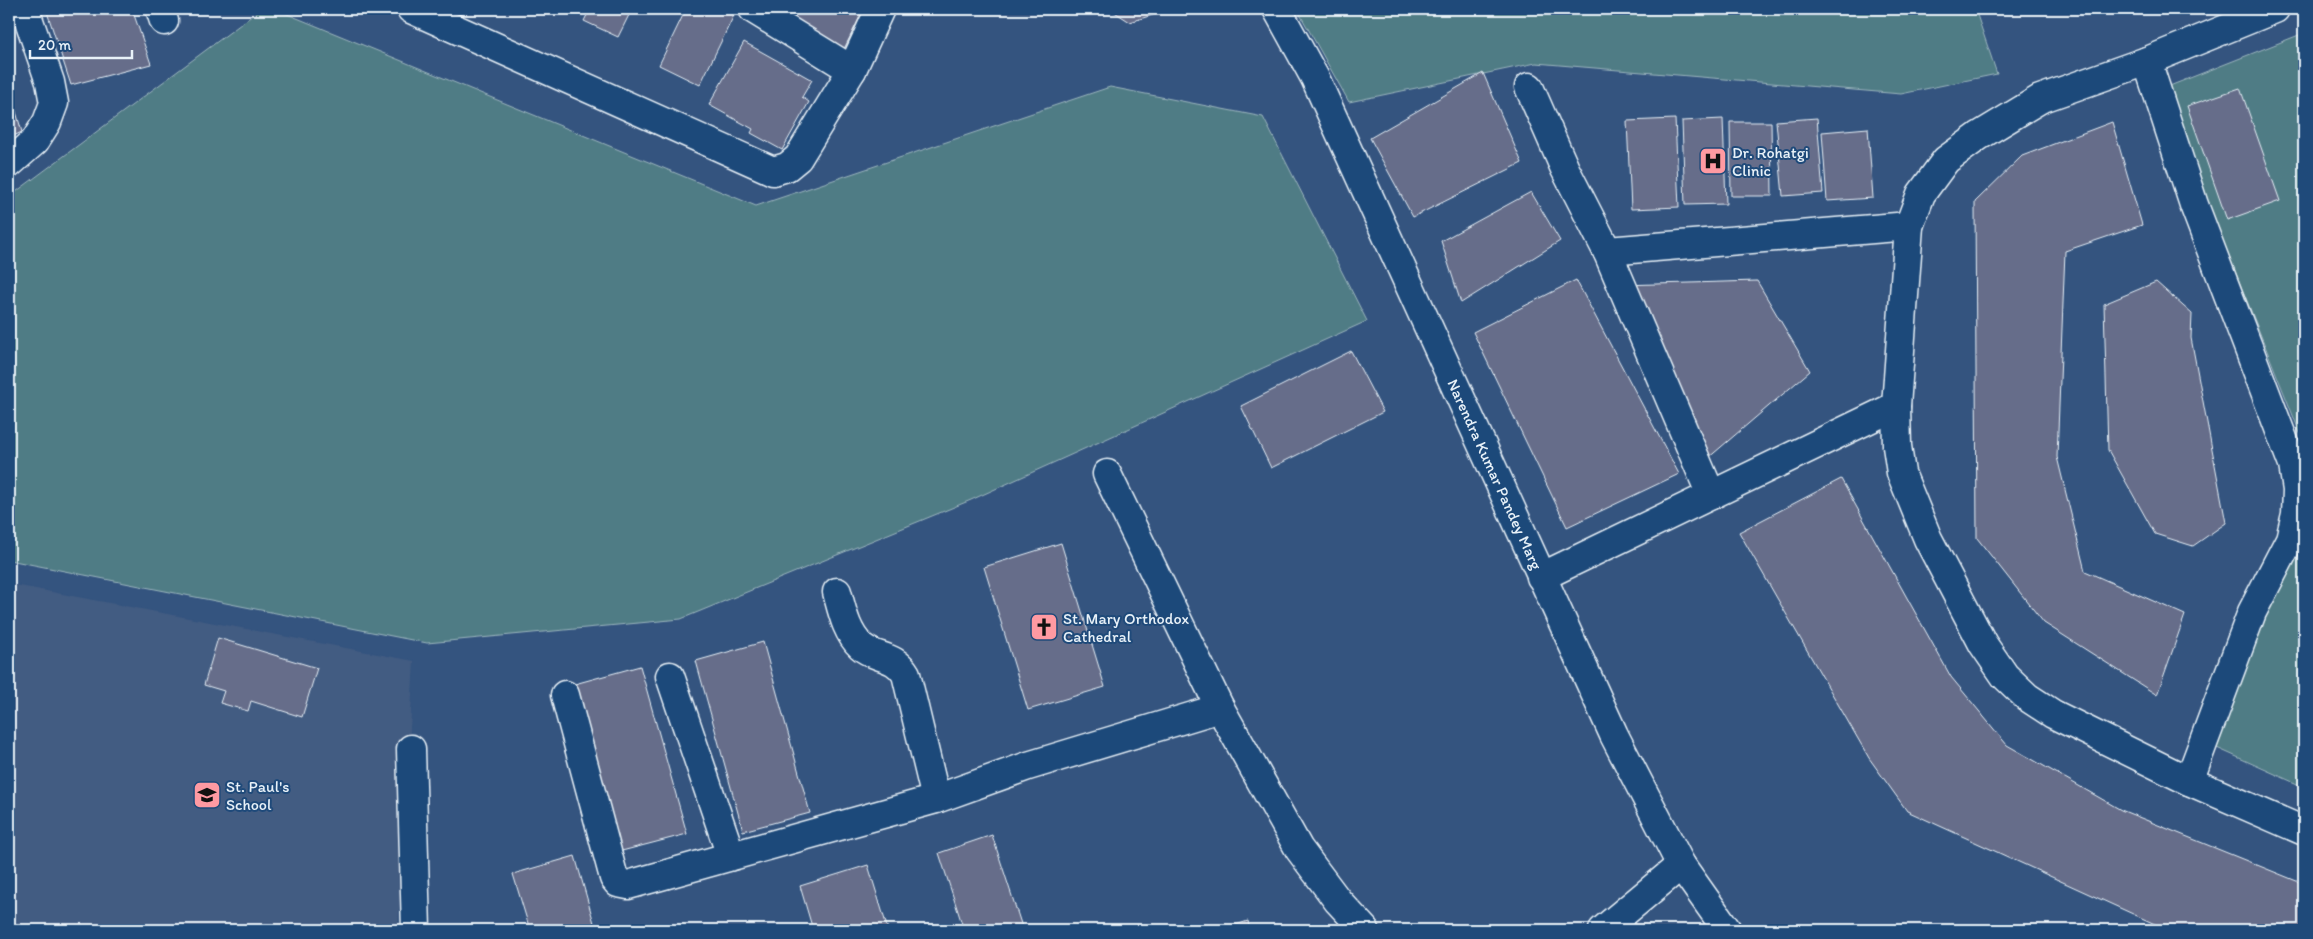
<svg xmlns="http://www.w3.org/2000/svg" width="2313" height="939" viewBox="0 0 2313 939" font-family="Itim,sans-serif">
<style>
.built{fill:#435c82}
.green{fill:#507c85;stroke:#9cb6be}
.building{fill:#666d8a;stroke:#e8f1f8}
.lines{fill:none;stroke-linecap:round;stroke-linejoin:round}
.street-casing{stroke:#e8f1f8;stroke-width:31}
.street{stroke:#1f4a7a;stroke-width:28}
.labels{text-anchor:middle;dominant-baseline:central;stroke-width:4;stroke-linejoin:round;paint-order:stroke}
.poi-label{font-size:16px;fill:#e8f1f8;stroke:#1f4a7a;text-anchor:start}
.street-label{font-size:16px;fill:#e8f1f8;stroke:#1f4a7a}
</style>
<rect width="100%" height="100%" fill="#34547f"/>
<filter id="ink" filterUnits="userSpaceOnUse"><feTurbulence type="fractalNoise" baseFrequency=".02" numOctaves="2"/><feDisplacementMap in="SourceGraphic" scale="10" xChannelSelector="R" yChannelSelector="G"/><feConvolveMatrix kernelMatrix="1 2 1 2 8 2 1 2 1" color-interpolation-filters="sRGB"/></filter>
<g filter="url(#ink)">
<path class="built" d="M9,584L414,661L398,930H9Z"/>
<path class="green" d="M261,9H275L756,206L1110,87L1263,117L1367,321L971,500L681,619L427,643L9,560V197Z
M1297,9H1975L1997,74L1901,94L1536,63L1349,102Z
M2304,33V443L2162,89Z
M2304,527V787L2208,744L2304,534Z"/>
<path class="building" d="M46,9H132L151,64L71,85Z
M590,9H632L618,37L584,21Z
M686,9H737L700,85L659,65Z
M768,9H864L843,51Z
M1110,9H1172L1130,22Z
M744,42L812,80L802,97L809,102L782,150L751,133L753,129L709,105Z
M1483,73L1522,163L1413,217L1370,138Z
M9,88L22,132L9,138Z
M2240,88L2280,201L2227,220L2187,106Z
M1817,118L1823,193L1783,196L1776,121Z
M1675,119L1679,207L1631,209L1627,121Z
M1723,119L1726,204L1685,205L1682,121Z
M1730,122H1771L1772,196H1731Z
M2112,122L2142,225L2065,251L2057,457L2085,571L2185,615L2157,695L2044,623L1977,538L1975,202L2022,156Z
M1868,128L1873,198L1827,201L1822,132Z
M1531,192L1560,241L1461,303L1441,241Z
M1576,280L1679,474L1567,527L1473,332Z
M1757,281L1810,371L1707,459L1622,285Z
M2156,282L2192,314L2191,338L2226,523L2193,546L2155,534L2108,450L2104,304Z
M1351,351L1383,412L1271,468L1241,406Z
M1841,479L1951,677L2007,745L2121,810L2304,884V930H2168L1907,811L1869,758L1739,532Z
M1061,543L1105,687L1028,710L984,567Z
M218,638L317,668L302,717L251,701L248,711L220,703L224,691L204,685Z
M763,642L810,813L743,831L696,661Z
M640,666L687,834L618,852L571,685Z
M992,835L1023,930H964L939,853Z
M575,856L596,930H530L513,874Z
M868,865L888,930H813L800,886Z
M1248,921L1250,930H1220Z"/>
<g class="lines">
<g class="street-casing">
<g id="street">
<path d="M160,9L164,21"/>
<path d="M411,9L773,171L787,167L798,158L852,70L880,9"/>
<path d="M753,9L852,70"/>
<path id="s1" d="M1277,9L1315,78L1614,735L1681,865L1727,930"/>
<path d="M2275,9L2147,61L2040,99L1979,136L1946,160L1921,194L1909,226L1896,406L1897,446L1901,473L1928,539L1983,644L2005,676L2027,697L2053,714L2189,781L2304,831"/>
<path d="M2147,61L2194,205L2293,465L2297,490L2296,514L2290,539L2252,612L2189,781"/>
<path d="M1529,87L1565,169L1607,251L1711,495"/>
<path d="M9,164L35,141L47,122L54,103L50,82L25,9"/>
<path d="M1607,251L1909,226"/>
<path d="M1107,474L1220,708L1299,849L1338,901L1365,930"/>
<path d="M1541,577L1896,406"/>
<path d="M837,592C842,610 846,632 861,646C875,659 894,654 906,674L936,799"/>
<path d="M670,676L731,856"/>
<path d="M565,695L614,878L618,883L628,885L936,799L1028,766L1220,708"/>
<path d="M411,749L416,930"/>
<path d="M1603,930L1681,865"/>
</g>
</g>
<use href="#street" class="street"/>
</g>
</g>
<defs>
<g id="hospital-square" transform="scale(1.4375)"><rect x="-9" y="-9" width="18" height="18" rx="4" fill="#ff9aa2" stroke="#1f4a7a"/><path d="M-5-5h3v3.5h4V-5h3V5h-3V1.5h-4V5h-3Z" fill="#111"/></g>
<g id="church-square" transform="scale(1.4375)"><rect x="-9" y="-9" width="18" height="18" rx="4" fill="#ff9aa2" stroke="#1f4a7a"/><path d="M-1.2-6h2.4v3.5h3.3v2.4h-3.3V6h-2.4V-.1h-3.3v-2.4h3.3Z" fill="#111"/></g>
<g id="school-square" transform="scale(1.4375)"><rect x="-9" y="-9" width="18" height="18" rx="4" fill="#ff9aa2" stroke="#1f4a7a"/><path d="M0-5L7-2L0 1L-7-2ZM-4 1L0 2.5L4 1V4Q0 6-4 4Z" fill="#111"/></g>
</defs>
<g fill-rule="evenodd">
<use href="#hospital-square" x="1713" y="161"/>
<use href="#church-square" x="1044" y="627"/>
<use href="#school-square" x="207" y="795"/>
</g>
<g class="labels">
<g class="poi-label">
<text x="1732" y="152">Dr. Rohatgi<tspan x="1732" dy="18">Clinic</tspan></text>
<text x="1063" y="618">St. Mary Orthodox<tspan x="1063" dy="18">Cathedral</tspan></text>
<text x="226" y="786">St. Paul's<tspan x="226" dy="18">School</tspan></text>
</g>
<g class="street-label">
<text stroke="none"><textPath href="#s1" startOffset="514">Narendra Kumar Pandey Marg</textPath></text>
</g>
</g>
<rect width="2313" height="939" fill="none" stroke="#1f4a7a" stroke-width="30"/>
<rect x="15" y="15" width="2283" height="909" fill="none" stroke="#e8f1f8" stroke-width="2" filter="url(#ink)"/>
<path d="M30 50v8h102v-8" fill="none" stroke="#e8f1f8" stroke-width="2.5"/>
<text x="38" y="50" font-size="15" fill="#e8f1f8" stroke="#1f4a7a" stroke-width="4" paint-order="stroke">20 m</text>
</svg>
